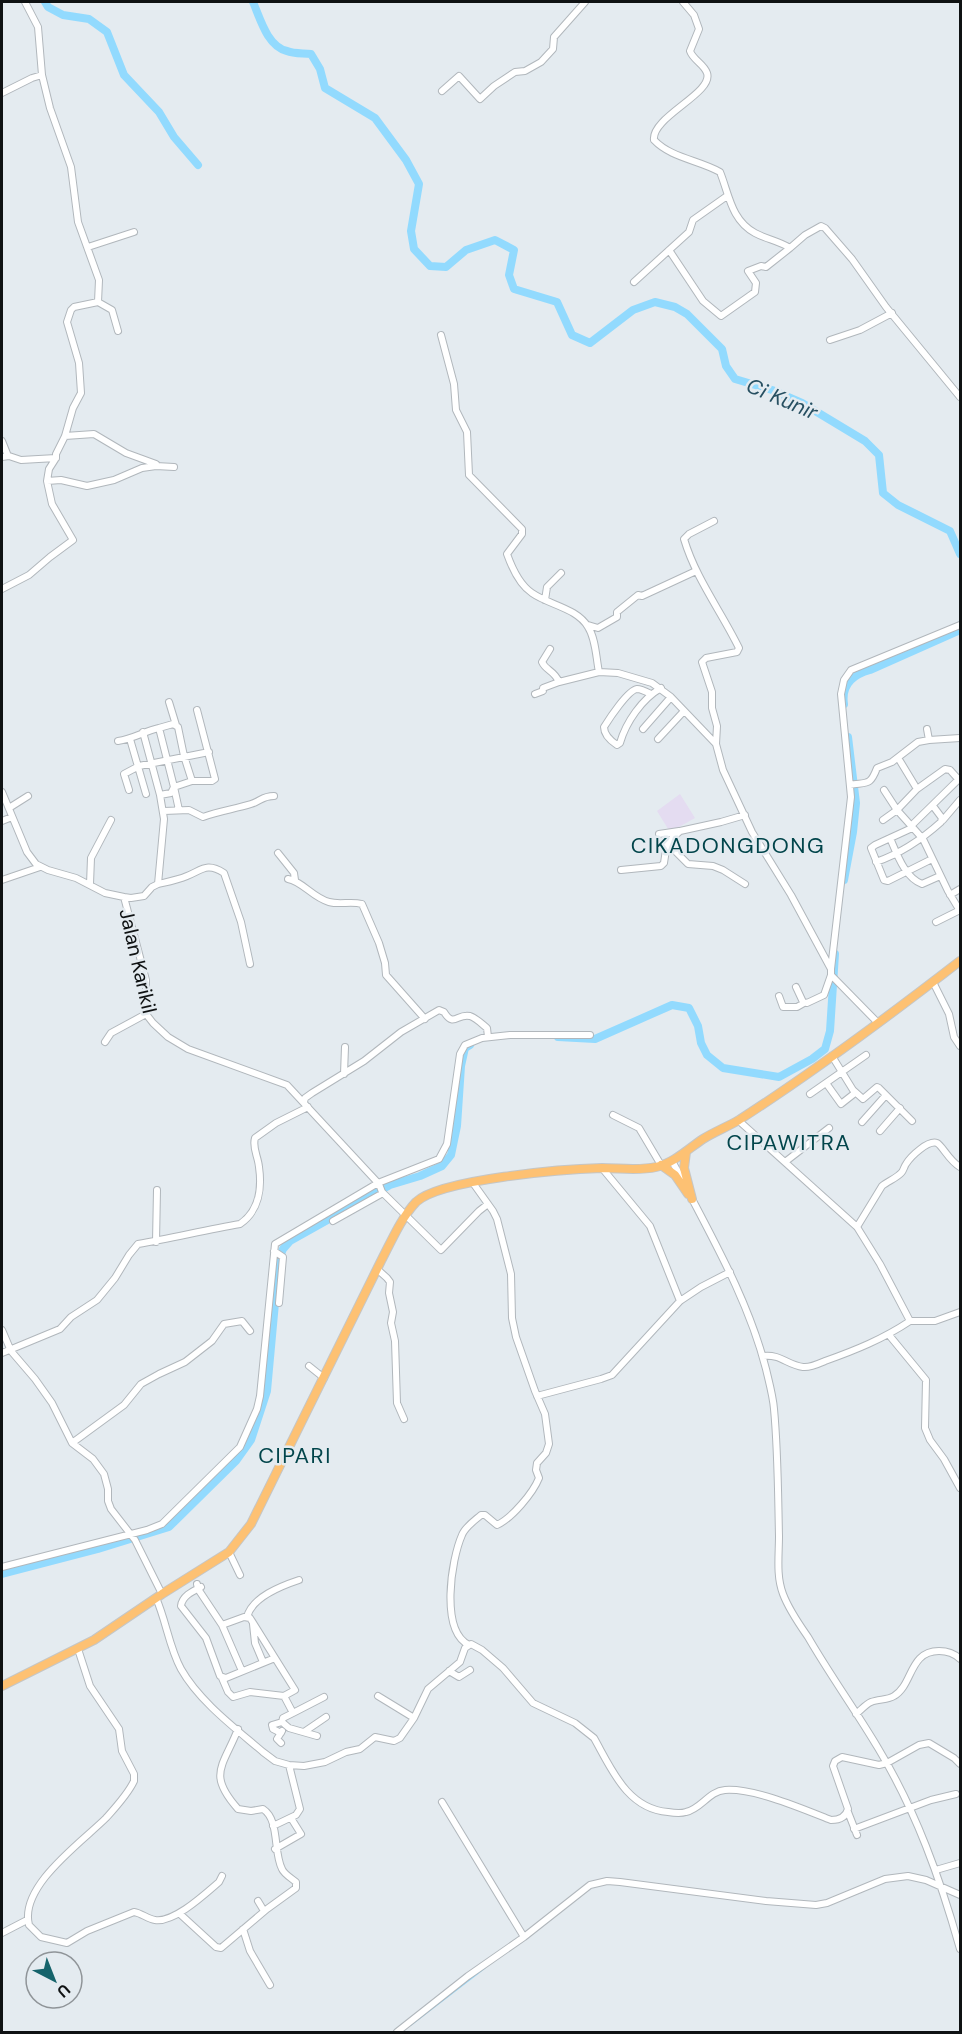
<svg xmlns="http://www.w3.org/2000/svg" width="962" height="2034" viewBox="0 0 962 2034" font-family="'DM Sans',sans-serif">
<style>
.education{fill:#e4dcf1}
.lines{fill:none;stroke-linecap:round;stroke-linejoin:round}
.stream{stroke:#92dafe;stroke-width:1.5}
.river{stroke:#92dafe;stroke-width:8}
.minor-casing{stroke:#b1b7bc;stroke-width:8}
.major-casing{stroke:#c5c6c6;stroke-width:10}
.minor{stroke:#fff;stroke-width:6}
.major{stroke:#fdc173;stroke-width:8}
.labels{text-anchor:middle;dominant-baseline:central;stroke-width:5;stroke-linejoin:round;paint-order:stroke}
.street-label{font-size:20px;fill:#0f1213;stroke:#e4ebf0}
.water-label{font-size:21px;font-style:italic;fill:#264f61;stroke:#e4ebf0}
.quarter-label{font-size:22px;letter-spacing:1.5px;fill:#02454b;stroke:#e4ebf0}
</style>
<rect width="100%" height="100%" fill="#e4ebf0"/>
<path class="education" d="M680,794L695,818L670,832L657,811Z"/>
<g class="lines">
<path class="stream" d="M411,2025L485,1968"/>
<path class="river" d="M45,2L48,7L63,15L89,19L107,32L124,75L159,112L174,137L198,165
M253,2C260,18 267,46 287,51C294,54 303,53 311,54L320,69L325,88L375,118L406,160L419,184L411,231L414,249L430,266L446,267L466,250L495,240L514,250L509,275L514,289L557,302L572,335L590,343L633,310L655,302L675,307L687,314L722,349L726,366L735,379L772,390L802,403L865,441L879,455L883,493L898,505L950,531L960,554
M844,704C841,685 852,675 870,670L960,630
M844,880L853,832L856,803L848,737
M558,1037L595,1039L672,1005L689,1008L698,1026L701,1043L707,1055L723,1068L779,1077L812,1059L825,1049L830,1031L835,954
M2,1574L98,1549L169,1527L236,1461L251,1440L267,1391L279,1259L283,1249L290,1241L390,1185L420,1176L442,1166L451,1155L457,1126L461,1066L465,1048L470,1045"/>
<g class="minor-casing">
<path id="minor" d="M683,2L694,15L699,29L690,51C693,60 704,64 707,73C714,93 651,117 654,140C671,158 699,160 720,172C729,194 731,220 755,233C766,239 779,241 790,248L805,235L821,226L825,228L852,259L886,307L960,397
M442,91L459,76L480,99L494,86L515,72L525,71L541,62L553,49L554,37L585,2
M2,93L32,78L42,75
M88,247L134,232
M669,250L703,301L721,316L755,292L756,283L748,271L761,266L766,267L790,248
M634,282L689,232L693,220L727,196
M98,302L112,310L118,331
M441,335L454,384L456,410L467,432L469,475L522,529V534L507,554C512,568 520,585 532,593C549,605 577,608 588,627C596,639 596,658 599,672
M830,340L860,330L892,313
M65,436L94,434L126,453L156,464
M2,441L8,456
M2,457L9,456L21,460L56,458
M47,481L61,480L87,486L114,480L142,468L156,466L174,467
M714,521L689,534L684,539C696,579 721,611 739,648L737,652L706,658L702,662L712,692V708L717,726L716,744
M2,589L29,575L50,557L73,540L52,504L47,481L49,469L56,458V454L65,436L73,408L81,393L79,363L67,322L71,310L74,307L98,302L99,280L78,222L71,167L50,108L42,75L38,27L25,2
M545,600L547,587L561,573
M588,625L598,628L617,617V612L638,595L642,596L696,571
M550,649L542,662C546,671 554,670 559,682
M535,694L543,691V688L559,682L599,672L618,673L652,683L671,697L716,744L723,770L752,832L791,895L831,969V975L878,1023
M651,694C647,692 641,689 637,689C628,690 609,719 604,727C604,734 611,741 617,745L620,743C626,722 642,699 661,688
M169,702L176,725
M159,728L173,724L178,727L184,756L192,781
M643,729L671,697
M927,729L929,740
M130,739L146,794
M658,739L684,711
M118,741C133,739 145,731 159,728L174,787L171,793L160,795L143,732
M900,761L917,789
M959,780L950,770L945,769L917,789L897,810L923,839L948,891L960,911
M850,785C868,782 870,786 877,768L892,762L918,742L929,740L960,738
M129,790L124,774L139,766L209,752
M884,790L897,810
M2,792L27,852L36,864L48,870L76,878L105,893L124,897L146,980V1014L153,1023L168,1037L188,1049L287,1085L379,1184L382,1192L441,1250L479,1211L488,1204
M9,808L28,796
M179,810L174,787L192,781H212L215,779L197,710
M164,811L189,810L203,817C219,811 235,809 251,804C261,801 262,796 274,796
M883,820L897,810
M943,820L960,800
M2,821L12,817
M911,826L960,778
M912,828L875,845L871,848L884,880L888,881L932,859
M659,834L679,831
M890,838C897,854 905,878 922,884L940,876
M667,843L688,864L713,866L723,870L745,884
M278,853L294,873L295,880
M876,862C902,853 921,840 941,822L942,818L933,806
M621,870L661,866L664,863L667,843L680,831L721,822L745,815
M288,879C302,881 313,898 329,902C340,905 351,901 362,904L379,943L385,963L386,975L425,1019
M2,880L40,867
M90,884L91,858L111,820
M158,884C167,882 178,880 187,876C202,870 207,862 224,873L241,922L250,964
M950,895L960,889
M124,897L131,898L144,896L152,887L158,884L164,819L160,795
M936,922L960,910
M831,969L851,797L841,694L844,680L851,670L960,625
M933,982L949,1014L954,1037L960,1046
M796,987L803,1002L807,1003L824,995L831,975
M779,996L783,1007H797L804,1003
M105,1042L111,1033L146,1014
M832,1056L853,1090L863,1099L877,1087L879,1088L912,1121
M344,1074L345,1047
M826,1083L841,1104L855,1093
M810,1094L866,1055
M304,1102L305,1098L312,1093L364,1061L401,1032L439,1010L444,1012C454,1028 457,1013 470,1016C476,1018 482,1024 487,1028L488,1037
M613,1115L639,1128L661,1165
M738,1120L857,1227L880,1264L910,1321H935L960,1312
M862,1122L886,1095
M880,1131L900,1108
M672,1161L683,1181
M785,1162L829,1128
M602,1168L650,1226L680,1301
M690,1195C720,1252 750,1307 766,1369C769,1382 773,1396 774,1409C778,1451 778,1494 779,1536C779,1555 776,1576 783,1594C789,1610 799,1624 808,1637C830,1675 856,1711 878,1748C916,1811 940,1878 960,1949
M333,1221L383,1193
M857,1227L882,1186C888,1181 897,1178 902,1172C903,1171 905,1165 906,1164C911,1156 928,1140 937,1143C942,1145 949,1161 960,1167
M156,1242L157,1190
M274,1251L283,1257L279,1303
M377,1269L387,1278L390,1282L389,1293L393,1312L391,1323L395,1341L397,1403L404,1419
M2,1330L11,1351L35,1379L52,1403L72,1443L93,1459L104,1474L108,1489V1501L111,1509L135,1540L162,1594
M889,1335L926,1380L925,1428L930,1440L944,1459L960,1488
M2,1353L60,1329L71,1317L97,1300L115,1278L129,1255L138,1244C172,1238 206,1230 240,1224C259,1211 262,1188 259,1167C258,1156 252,1148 255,1138L276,1123L308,1107
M763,1356C781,1354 787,1365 803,1367C810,1368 818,1364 825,1361C856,1350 883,1339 910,1321
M309,1366L324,1378
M537,1396L601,1379L612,1375L680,1301L701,1287L730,1272
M72,1443L124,1405L141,1384L159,1374L185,1362L212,1341L224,1324L242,1321L250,1331
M229,1552L240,1575
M2,1567L147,1530L162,1524L240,1447L257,1409L260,1396L275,1244L378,1183L439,1159L447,1144L460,1054L465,1045L482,1038L510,1035H590
M197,1584L198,1589L222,1625L242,1671
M201,1587C193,1591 182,1596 181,1606L206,1638L220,1676L226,1678L275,1658
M156,1598C166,1620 169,1647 181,1669C199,1701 235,1728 263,1752L275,1761L289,1765L304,1766L325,1762L346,1752L360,1749L375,1737L394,1741L400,1738L414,1718L428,1689L460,1662L465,1648L471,1644L482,1650L503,1668L533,1703L575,1723L594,1738C611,1768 627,1809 668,1812C674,1813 680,1814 686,1812C701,1809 709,1791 725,1790C755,1788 803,1809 831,1820C839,1820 846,1817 848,1809L833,1766L835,1761L842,1757L879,1765L887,1763L919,1745L929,1743L954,1758L960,1764
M247,1617C252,1597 281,1586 299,1580
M253,1624L255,1643L263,1662
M222,1625L244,1617L250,1618L295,1690L284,1696L293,1713L283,1718L282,1722L289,1728L317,1736
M469,1645C440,1631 451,1560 462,1535C465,1527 474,1521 481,1515H485L497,1525C512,1518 533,1493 539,1478L536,1470L537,1463L546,1453L549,1444L545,1414L535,1391L516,1337L512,1318L511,1274L497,1219L493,1211L473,1183
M78,1649L90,1686L119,1729L122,1751L134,1774V1781C128,1794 115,1808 106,1818C82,1842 19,1886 29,1925L41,1937L67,1943L87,1931L134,1912C141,1913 148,1919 155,1920C174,1923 205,1894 219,1882L222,1876
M449,1671L459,1677L470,1670
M222,1678L228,1692L233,1697L250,1692L284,1696
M378,1696L414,1718
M293,1713L324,1697
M856,1714C861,1710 866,1704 871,1702C879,1699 888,1700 894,1696C913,1685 909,1651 939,1651C948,1651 954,1653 960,1659
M304,1732L326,1717
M281,1733L273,1729L272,1725L282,1722
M281,1743L277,1739L282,1731
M442,1802L524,1937
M848,1812L857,1835
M273,1826L296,1815L300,1809L289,1765
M854,1829L931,1800L956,1794
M275,1849L301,1834L291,1818
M936,1870L960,1863
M258,1901L264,1911
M180,1914L216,1947L221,1948L267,1909L296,1888V1882C291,1878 284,1874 282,1869C273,1852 280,1820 263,1809L251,1811L238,1809C207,1774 223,1767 238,1729
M243,1929L250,1951L270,1985
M2,1933L27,1920
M397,2032L468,1976L524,1937L590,1885L607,1881L620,1882L766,1901L816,1905L827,1903L885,1879L908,1876L926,1880L960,1895"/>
</g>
<g class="major-casing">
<path id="major" d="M686,1152L684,1168L692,1199
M661,1165L675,1175L688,1194
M2,1686L94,1640L162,1594L229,1552L251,1524L381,1261C391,1242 401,1218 416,1202C440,1179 565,1169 602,1168C620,1168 639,1171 656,1167C674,1163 688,1149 703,1139C714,1132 727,1127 739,1120C815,1071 889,1016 960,961"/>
</g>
<use href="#minor" class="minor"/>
<use href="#major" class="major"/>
</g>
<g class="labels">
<g class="street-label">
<text transform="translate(138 961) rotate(77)">Jalan Karikil</text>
</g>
<g class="water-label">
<text transform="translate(782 399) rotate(23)">Ci Kunir</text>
</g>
<g class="quarter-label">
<text x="728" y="845">CIKADONGDONG</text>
<text x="789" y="1142">CIPAWITRA</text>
<text x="295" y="1455">CIPARI</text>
</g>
</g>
<rect width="962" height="2034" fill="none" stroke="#0f1213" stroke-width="6"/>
<g transform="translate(54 1980) rotate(138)"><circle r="28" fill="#e4ebf0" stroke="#8f9498" stroke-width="1.5"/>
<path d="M0-4.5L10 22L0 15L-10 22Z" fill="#15636b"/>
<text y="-9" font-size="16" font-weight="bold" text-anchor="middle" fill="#0f1213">U</text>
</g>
</svg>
